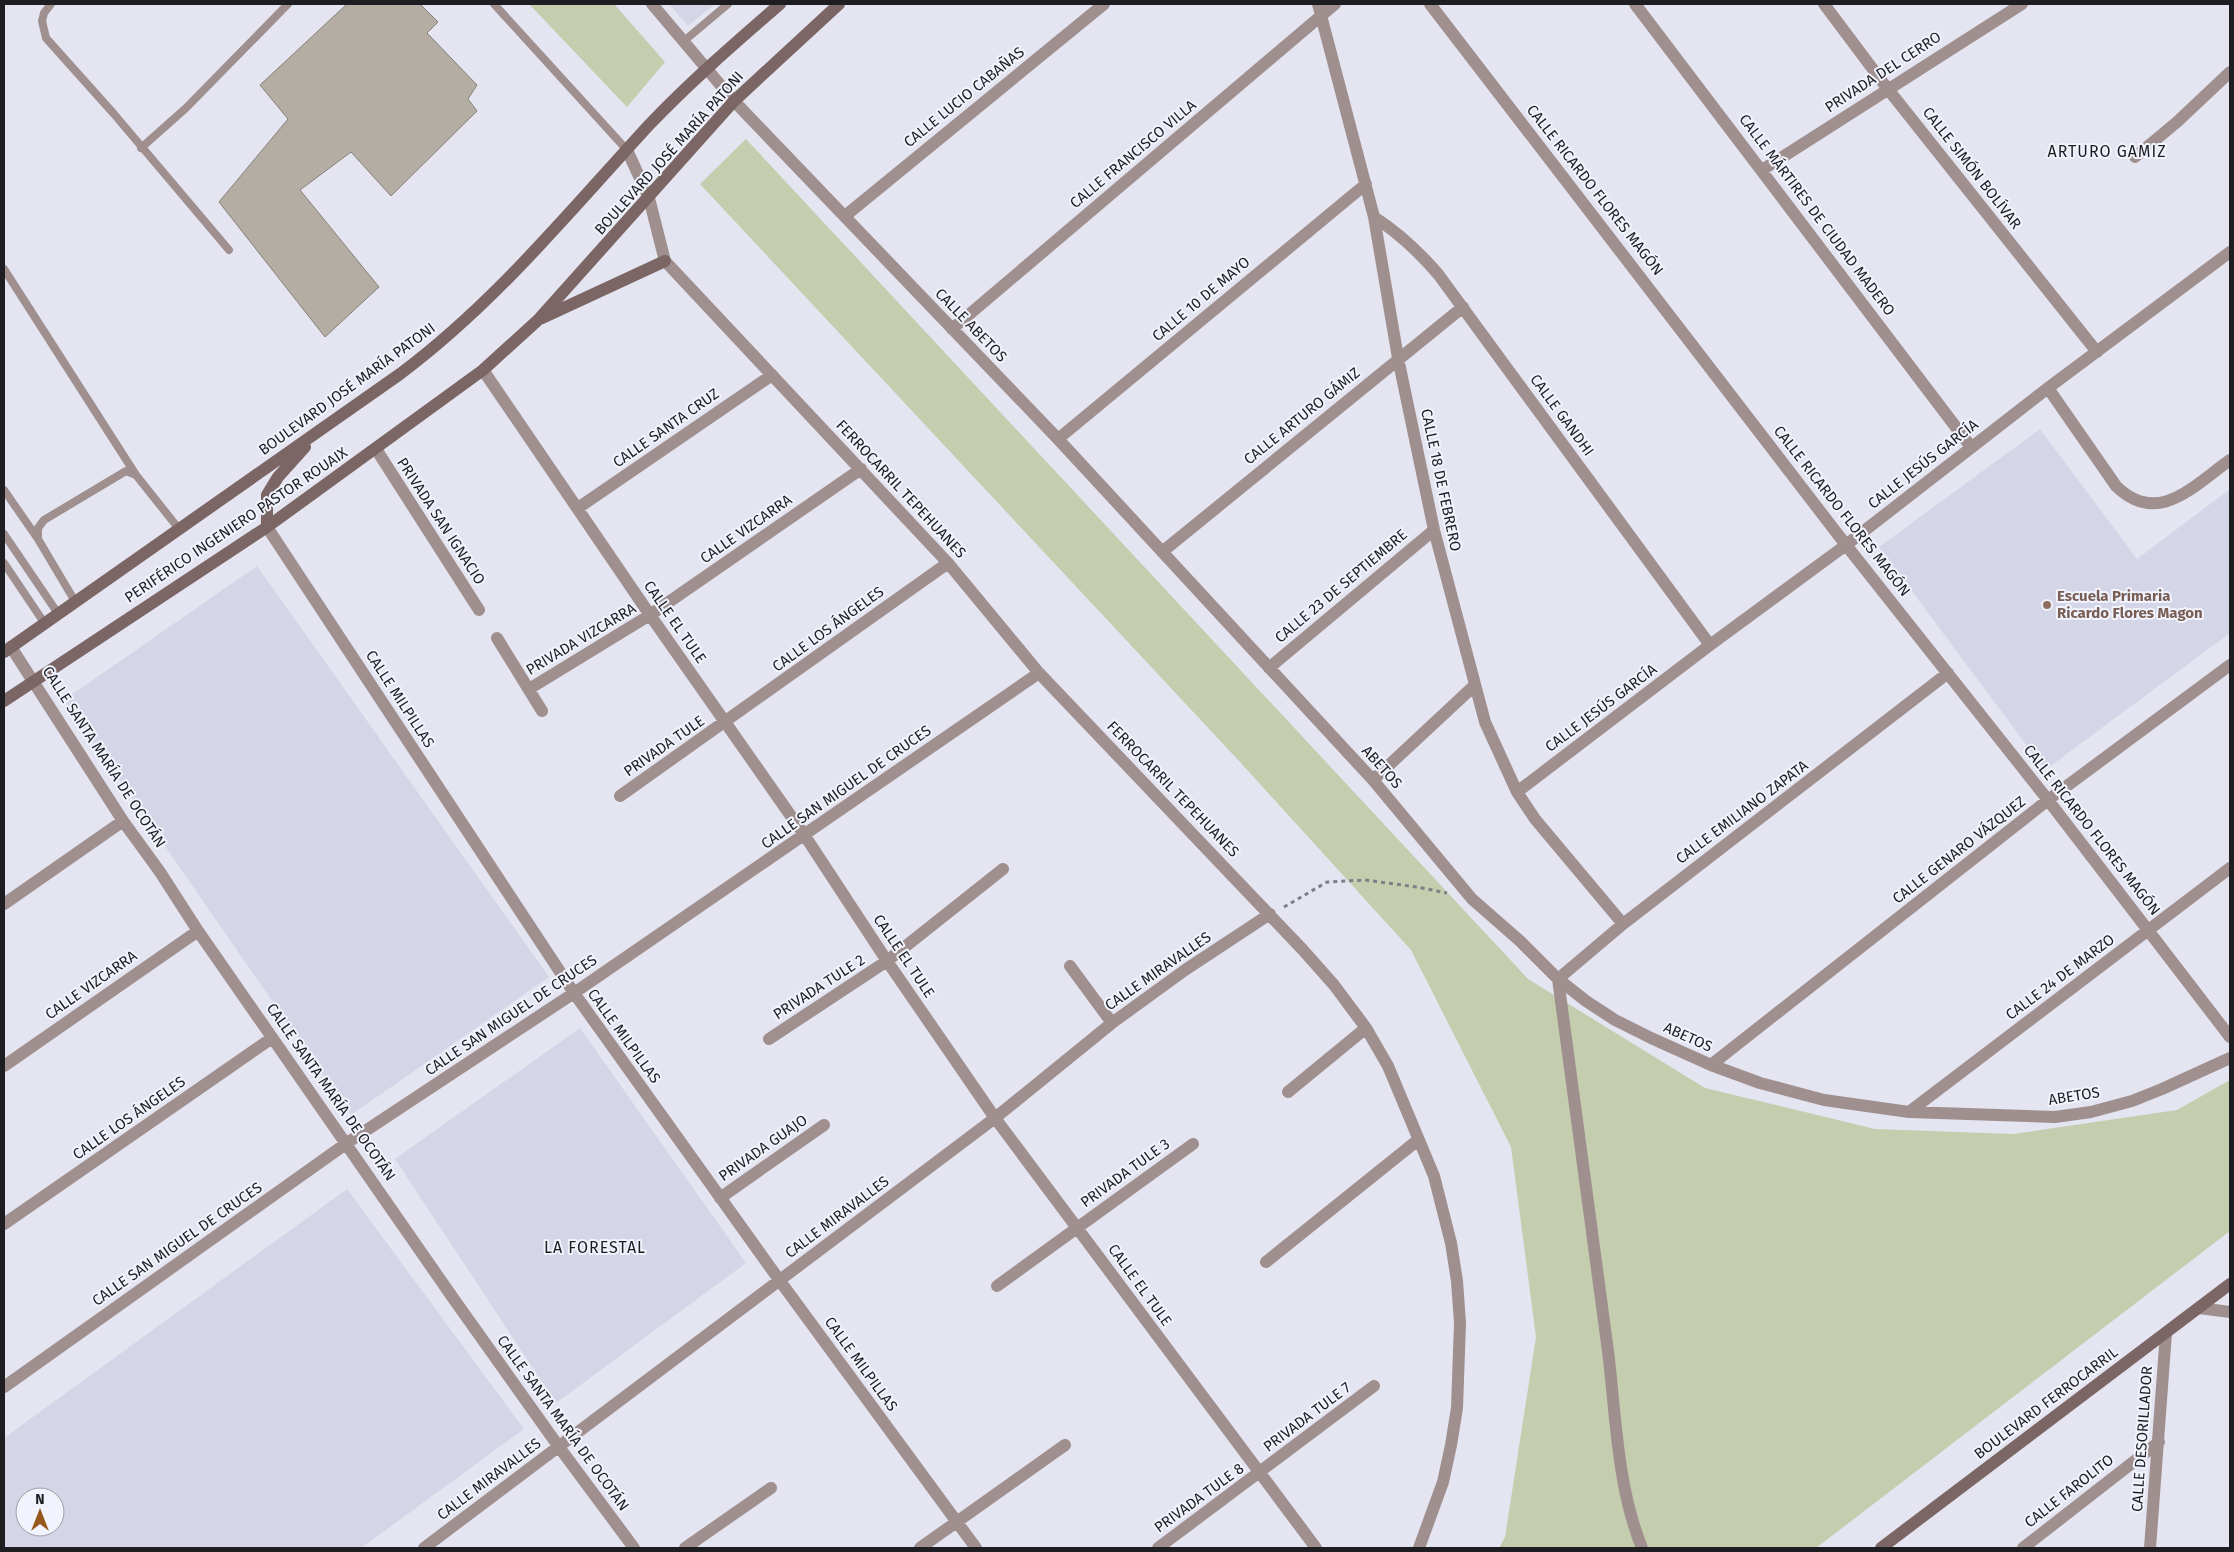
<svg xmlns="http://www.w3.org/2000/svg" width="2234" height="1552" viewBox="0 0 2234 1552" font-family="'Fira Sans',sans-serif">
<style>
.built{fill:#d4d6e7;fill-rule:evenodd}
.green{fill:#c5cdaf}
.building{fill:#b3ada4;stroke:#868078}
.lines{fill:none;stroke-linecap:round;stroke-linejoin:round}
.path{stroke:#7e7e86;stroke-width:3;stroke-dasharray:4 4;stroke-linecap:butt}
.service{stroke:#9f8f8e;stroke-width:8}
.minor{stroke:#9f8f8e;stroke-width:12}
.secondary{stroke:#7c6665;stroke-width:12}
.education-dot{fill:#8d6e63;stroke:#f1f3fd;stroke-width:2}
.labels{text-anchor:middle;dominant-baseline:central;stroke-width:4;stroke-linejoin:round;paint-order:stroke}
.street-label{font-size:15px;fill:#1e1e22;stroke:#f1f3fd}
.education-label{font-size:15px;font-weight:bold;fill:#785e54;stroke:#f1f3fd;text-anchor:start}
.neighbourhood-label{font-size:16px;letter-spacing:1px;fill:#1e1e22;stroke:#f1f3fd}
</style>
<rect width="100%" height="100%" fill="#e4e5f0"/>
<path class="built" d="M669,4H715L688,26Z
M2040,429L2137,559L2230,489V633L2045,770L1879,547Z
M257,566L549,977L351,1115L64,700Z
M580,1028L746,1263L556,1403L395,1159Z
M347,1189L524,1429L361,1548H4V1438ZM25,1497H55V1527H25Z"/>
<path class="green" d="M529,4H614L665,62L627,107Z
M746,139L1528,979L1705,1088L1875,1129L2013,1134L2177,1110L2230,1080V1231L1816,1548H1499L1505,1537L1536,1337L1511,1147L1411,950L1240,762L700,184Z"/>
<path class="building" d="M347,4H420L438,22L427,33L477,85L468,99L477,111L391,196L351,152L300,190L379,287L325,337L219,202L288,119L260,85Z"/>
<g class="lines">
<path class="path" d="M1284,907L1327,882L1365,880L1417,887L1447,893"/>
<path class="service" d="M51,4L44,13L42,21L46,38L114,114L229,250
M494,4L627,150
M684,41L728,4
M141,148L186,108L288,4
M4,269L136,475
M4,490L38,539
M4,534L59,615
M4,563L45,624
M76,603L38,539V528L44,520L126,471L136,475L179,529"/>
<path class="minor" d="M652,4L734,101L1058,439L1373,780L1472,899L1520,941L1558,979L1586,1001L1615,1020L1651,1038L1711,1065L1760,1083L1824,1100L1909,1112L2055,1117L2091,1112L2132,1101L2162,1089L2230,1058
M1318,4L1374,217L1398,358L1434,530L1485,722L1517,792L1535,819L1623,924
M1430,4L1846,545L2048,800L2230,1037
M1635,4L1971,447
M1824,4L1887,88L2097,352
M627,150L649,198L665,261L948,563L1039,673L1303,950L1334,985L1366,1028L1388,1066L1434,1176L1451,1243L1457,1281L1460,1323L1457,1408L1451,1445L1443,1482L1419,1548
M2135,157L2177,122L2230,72
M1762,170L2022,4
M845,216L1104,4
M1374,217C1399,233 1419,252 1438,274L1710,645
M952,329L1335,4
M483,370L650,615L805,836L887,961L995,1118L1316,1548
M2048,388L2116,486C2158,527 2193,486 2230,460
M1058,439L1366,184
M376,449L479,610
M578,508L772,375
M267,527L574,993L780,1281L976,1548
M1162,552L1463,307
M497,638L542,711
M11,647L123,821L160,872L198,931L453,1298L559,1447L634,1548
M1269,668L1434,530
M529,689L650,615L861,469
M1373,780L1475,685
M1517,792L1710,645L1846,545L2048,388L2230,252
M620,796L948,563
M4,904L123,821
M1070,966L1112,1023
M769,1039L887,961L1003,869
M1711,1065L2048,800L2230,665
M4,1066L198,931
M1288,1092L1366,1028
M1909,1112L2230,868
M720,1198L824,1125
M4,1224L272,1038
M1266,1262L1418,1140
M997,1286L1193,1144
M2199,1308L2230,1312
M4,1387L347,1143L574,993L1039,673
M424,1548L995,1118L1112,1023L1185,970L1270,914
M685,1548L771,1488
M920,1548L1065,1445
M1158,1548L1374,1386
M1642,1548C1617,1486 1616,1417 1608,1351C1591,1227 1575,1103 1558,979L1623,924L1948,673
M2023,1548L2159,1442
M2150,1548L2166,1333"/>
<path class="secondary" d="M542,318L665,261
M267,527V495L278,477L305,447
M4,652L400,374C495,303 569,212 649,125C690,82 735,43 780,4
M4,701L267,527L483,370L538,320L734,101L839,4
M1881,1548L2230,1284"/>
</g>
<circle class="education-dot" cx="2047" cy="605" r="5"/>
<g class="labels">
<g class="street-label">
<text transform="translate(1883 72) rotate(-33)">PRIVADA DEL CERRO</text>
<text transform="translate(964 97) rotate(-39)">CALLE LUCIO CABAÑAS</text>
<text transform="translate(669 153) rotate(-48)">BOULEVARD JOSÉ MARÍA PATONI</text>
<text transform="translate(1133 154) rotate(-40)">CALLE FRANCISCO VILLA</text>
<text transform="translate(1972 168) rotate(52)">CALLE SIMÓN BOLÍVAR</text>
<text transform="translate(1595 190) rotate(52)">CALLE RICARDO FLORES MAGÓN</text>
<text transform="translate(1817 215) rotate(53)">CALLE MÁRTIRES DE CIUDAD MADERO</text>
<text transform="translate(1201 299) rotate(-40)">CALLE 10 DE MAYO</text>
<text transform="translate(971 325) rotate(46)">CALLE ABETOS</text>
<text transform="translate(347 389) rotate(-36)">BOULEVARD JOSÉ MARÍA PATONI</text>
<text transform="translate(1562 415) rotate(54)">CALLE GANDHI</text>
<text transform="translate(1302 416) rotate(-39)">CALLE ARTURO GÁMIZ</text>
<text transform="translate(666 428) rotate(-35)">CALLE SANTA CRUZ</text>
<text transform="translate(1923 464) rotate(-38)">CALLE JESÚS GARCÍA</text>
<text transform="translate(1441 480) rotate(78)">CALLE 18 DE FEBRERO</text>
<text transform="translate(901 489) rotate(47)">FERROCARRIL TEPEHUANES</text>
<text transform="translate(1842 511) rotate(52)">CALLE RICARDO FLORES MAGÓN</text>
<text transform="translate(441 521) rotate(57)">PRIVADA SAN IGNACIO</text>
<text transform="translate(236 525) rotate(-34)">PERIFÉRICO INGENIERO PASTOR ROUAIX</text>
<text transform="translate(746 529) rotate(-35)">CALLE VIZCARRA</text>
<text transform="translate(1341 586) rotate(-40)">CALLE 23 DE SEPTIEMBRE</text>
<text transform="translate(675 622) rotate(55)">CALLE EL TULE</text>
<text transform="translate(828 629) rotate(-36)">CALLE LOS ÁNGELES</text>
<text transform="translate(581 639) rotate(-31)">PRIVADA VIZCARRA</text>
<text transform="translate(400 699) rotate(57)">CALLE MILPILLAS</text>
<text transform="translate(1601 708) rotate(-37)">CALLE JESÚS GARCÍA</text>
<text transform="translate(664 746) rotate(-35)">PRIVADA TULE</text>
<text transform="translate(104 757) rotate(57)">CALLE SANTA MARÍA DE OCOTÁN</text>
<text transform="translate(1382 767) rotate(48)">ABETOS</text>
<text transform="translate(846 787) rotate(-35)">CALLE SAN MIGUEL DE CRUCES</text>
<text transform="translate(1173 789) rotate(46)">FERROCARRIL TEPEHUANES</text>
<text transform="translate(1742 812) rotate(-37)">CALLE EMILIANO ZAPATA</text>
<text transform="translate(2092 830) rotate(52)">CALLE RICARDO FLORES MAGÓN</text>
<text transform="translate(1959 850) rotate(-38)">CALLE GENARO VÁZQUEZ</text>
<text transform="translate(904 956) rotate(56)">CALLE EL TULE</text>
<text transform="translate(1158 971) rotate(-35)">CALLE MIRAVALLES</text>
<text transform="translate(2060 977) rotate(-37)">CALLE 24 DE MARZO</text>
<text transform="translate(91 985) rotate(-35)">CALLE VIZCARRA</text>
<text transform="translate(819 987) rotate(-33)">PRIVADA TULE 2</text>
<text transform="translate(511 1015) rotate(-34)">CALLE SAN MIGUEL DE CRUCES</text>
<text transform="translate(624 1036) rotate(54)">CALLE MILPILLAS</text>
<text transform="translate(1688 1037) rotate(24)">ABETOS</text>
<text transform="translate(331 1092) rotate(55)">CALLE SANTA MARÍA DE OCOTÁN</text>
<text transform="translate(2074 1096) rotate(-9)">ABETOS</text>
<text transform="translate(129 1118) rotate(-35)">CALLE LOS ÁNGELES</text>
<text transform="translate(763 1148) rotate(-35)">PRIVADA GUAJO</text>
<text transform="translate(1125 1173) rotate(-36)">PRIVADA TULE 3</text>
<text transform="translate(837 1217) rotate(-37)">CALLE MIRAVALLES</text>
<text transform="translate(177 1244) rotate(-35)">CALLE SAN MIGUEL DE CRUCES</text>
<text transform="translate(1140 1285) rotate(54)">CALLE EL TULE</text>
<text transform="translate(861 1364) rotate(54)">CALLE MILPILLAS</text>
<text transform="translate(2046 1403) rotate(-37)">BOULEVARD FERROCARRIL</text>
<text transform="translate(1307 1417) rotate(-37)">PRIVADA TULE 7</text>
<text transform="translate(563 1423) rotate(54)">CALLE SANTA MARÍA DE OCOTÁN</text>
<text transform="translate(2142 1439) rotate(-86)">CALLE DESORILLADOR</text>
<text transform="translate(489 1479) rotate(-37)">CALLE MIRAVALLES</text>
<text transform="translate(2069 1491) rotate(-38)">CALLE FAROLITO</text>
<text transform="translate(1199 1498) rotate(-36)">PRIVADA TULE 8</text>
</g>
<g class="education-label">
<text x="2057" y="596">Escuela Primaria<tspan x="2057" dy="17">Ricardo Flores Magon</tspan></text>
</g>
<g class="neighbourhood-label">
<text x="2107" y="151">ARTURO GAMIZ</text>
<text x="595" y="1247">LA FORESTAL</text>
</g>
</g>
<rect width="2234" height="1552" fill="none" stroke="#1e1e22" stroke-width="10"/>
<g transform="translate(40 1512)"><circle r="24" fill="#f1f3fd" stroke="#9d9ea5"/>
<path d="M0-4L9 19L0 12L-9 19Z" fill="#96581e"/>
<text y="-8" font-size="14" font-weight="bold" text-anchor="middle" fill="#1e1e22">N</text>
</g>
</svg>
